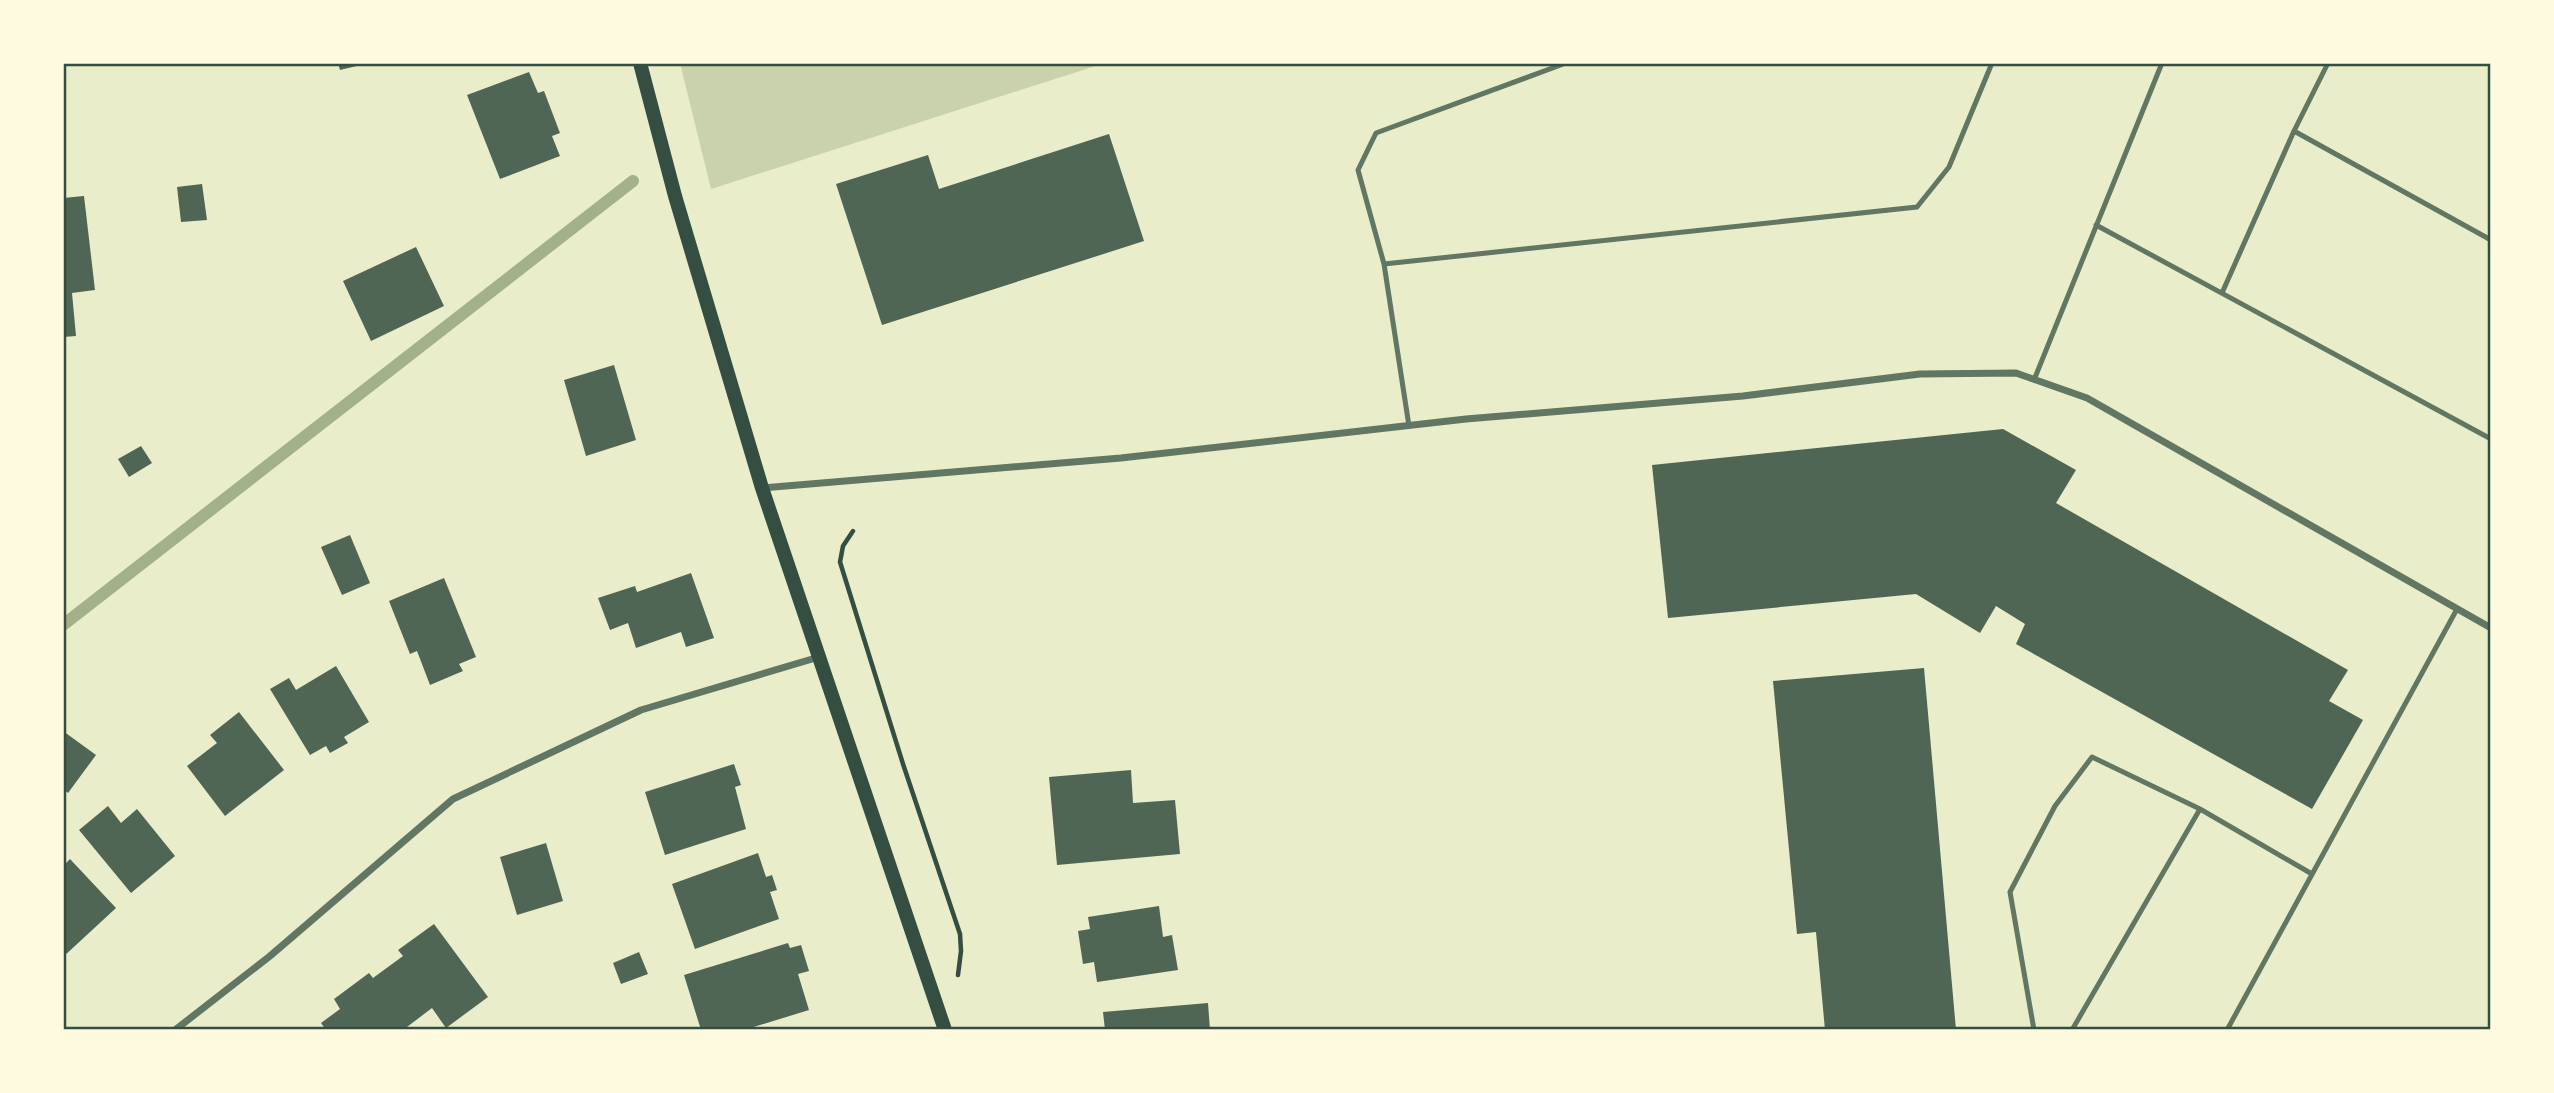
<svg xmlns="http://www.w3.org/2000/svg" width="2554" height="1093" viewBox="0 0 2554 1093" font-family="'Noto Serif',serif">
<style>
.green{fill:#cad2ad}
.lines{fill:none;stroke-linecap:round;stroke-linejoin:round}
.stream{stroke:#a3b18a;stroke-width:12}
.building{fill:#4f6655}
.path{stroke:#344e41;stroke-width:4.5}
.service{stroke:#617663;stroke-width:5}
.minor{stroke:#617663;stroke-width:7}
.secondary{stroke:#344e41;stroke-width:14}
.neatline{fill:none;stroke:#344e41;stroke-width:2.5}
</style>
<rect width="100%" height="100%" fill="#e9edc9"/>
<path class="green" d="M680,63H1105L711,189Z"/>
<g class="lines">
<path class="stream" d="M63,625L633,181"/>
</g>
<path class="building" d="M338,63H365V64L340,70Z
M529,72L538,93L544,91L560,133L552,136L560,156L500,179L467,95Z
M1109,134L1144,241L882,325L836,184L928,155L939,189Z
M202,184L207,220L181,222L177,187Z
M84,196L95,290L72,293L76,336L63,337V198Z
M416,247L444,306L371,341L343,281Z
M614,365L636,440L586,456L564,380Z
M2003,429L2076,470L2056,503L2348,670L2329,701L2363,720L2312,809L2016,644L2025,624L1996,606L1980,633L1916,594L1668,618L1652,465Z
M141,446L152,463L129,477L118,459Z
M350,535L370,583L342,595L321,547Z
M691,573L714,638L686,647L681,632L636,648L628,623L610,630L598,598L635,586L637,592Z
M444,578L476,657L459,664L463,671L430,685L417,651L410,654L389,601Z
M336,666L369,722L344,737L348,743L330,753L326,746L310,755L270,689L289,678L296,690Z
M1924,668L1956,1030H1825L1816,932L1797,934L1773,681Z
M239,712L284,770L225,816L187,766L217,743L210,735Z
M63,731L96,755L68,793L63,789Z
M734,764L741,785L735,787L746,829L665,855L645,792Z
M1131,770L1133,803L1175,800L1180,854L1057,865L1049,777Z
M108,806L121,823L137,809L175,856L131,893L79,830Z
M546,843L563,901L517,915L500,857Z
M758,853L766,877L772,875L777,890L770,892L779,919L695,949L672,884Z
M70,859L116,908L63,957V866Z
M1159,906L1163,937L1172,935L1178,970L1097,982L1094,962L1083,964L1078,931L1090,929L1088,917Z
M434,924L488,997L446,1028L432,1008L403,1030H326L321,1023L340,1009L334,999L369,973L373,978L403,956L398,950Z
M788,943L790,948L801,945L809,971L798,974L809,1010L744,1030H701L684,975Z
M639,952L648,974L621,984L613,963Z
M1208,1003L1210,1030H1105L1103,1012Z"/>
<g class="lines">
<path class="path" d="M853,531L843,546L840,562L903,764L960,934L961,951L958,975"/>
<path class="service" d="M2294,131L2328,63
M2096,225L2491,439
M1384,264L1917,207L1949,167L1992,63
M2222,293L2294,131L2491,240
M2034,380L2162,63
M1409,426L1384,264L1358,170L1376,133L1566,63
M2034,1030L2010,892L2055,806L2092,757L2200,809L2312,874
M2072,1030L2200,809
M2227,1030L2457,609"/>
<path class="minor" d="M762,488L1121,458L1466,419L1743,396L1920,374L2016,373L2087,398L2491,628
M175,1030L270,956L453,799L641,710L819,657"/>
<path class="secondary" d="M640,63L675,196L762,488L945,1030"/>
</g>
<rect width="2554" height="1093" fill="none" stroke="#fefae0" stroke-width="130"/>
<rect x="65" y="65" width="2424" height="963" class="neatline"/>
</svg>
